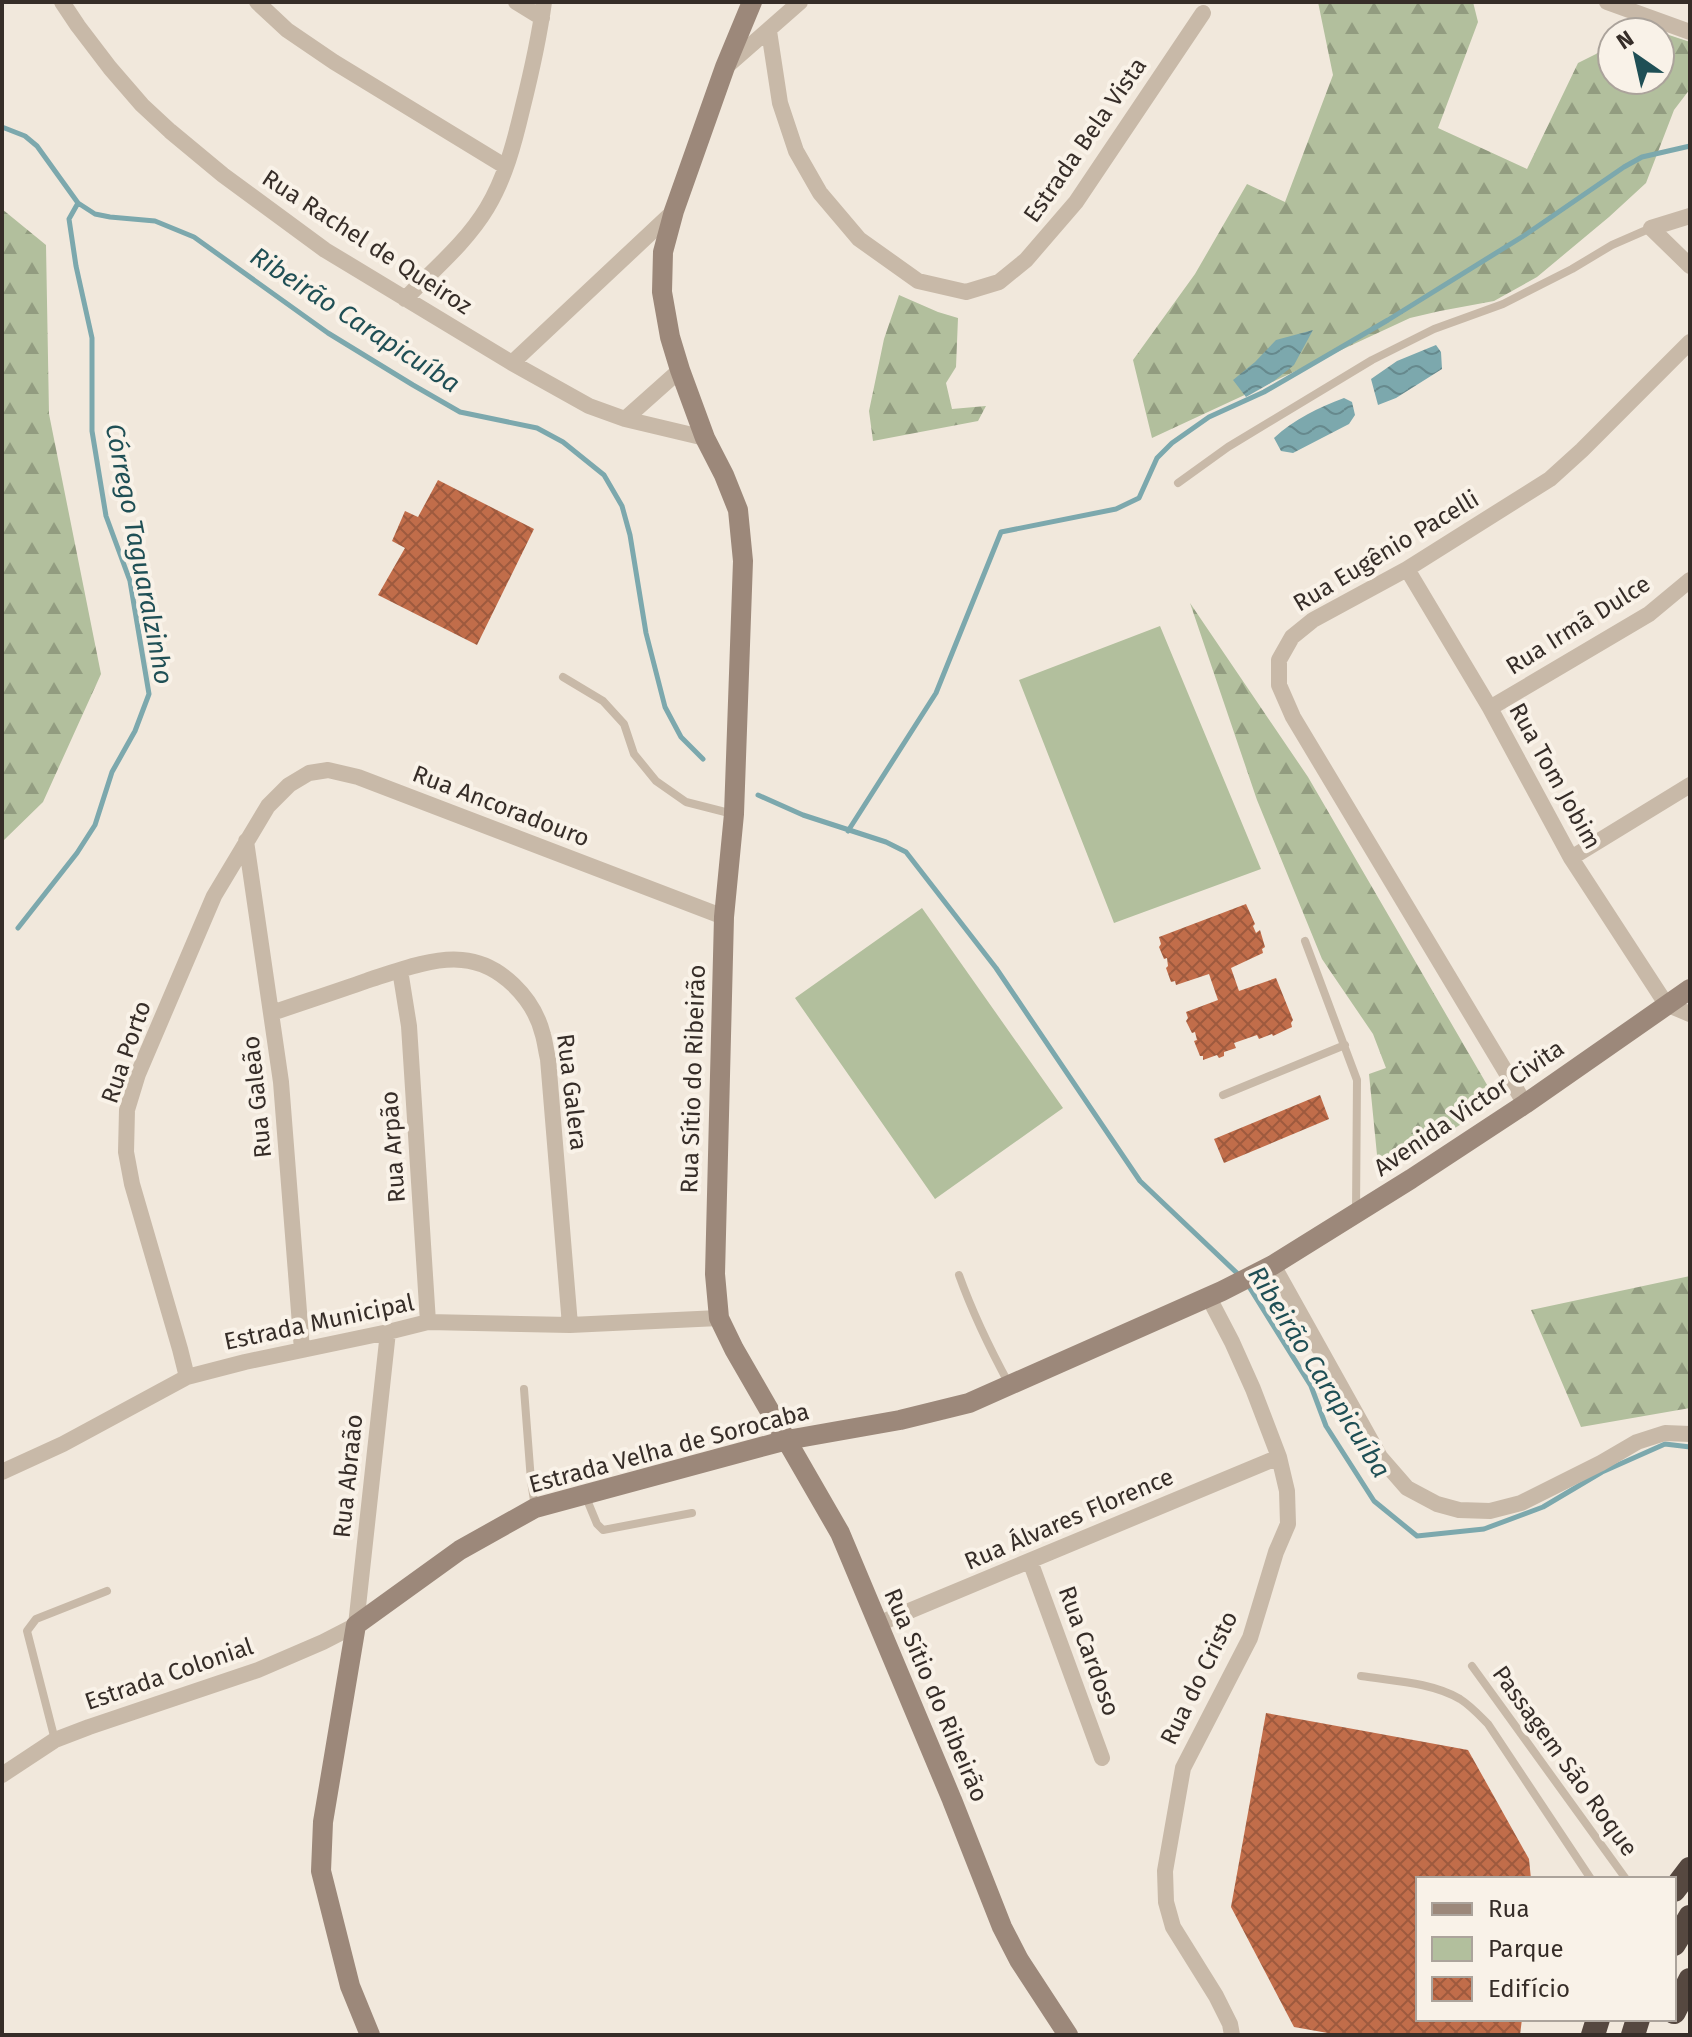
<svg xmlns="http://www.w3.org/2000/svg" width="1692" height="2037" viewBox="0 0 1692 2037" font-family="'Fira Sans',sans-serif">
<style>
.forest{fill:url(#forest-firs)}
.park{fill:#b2bf9d}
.water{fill:url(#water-waves)}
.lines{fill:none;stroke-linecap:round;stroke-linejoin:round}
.stream{stroke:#7ca8ad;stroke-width:5}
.building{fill:url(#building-cross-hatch)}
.service{stroke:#c8b9a8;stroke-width:8}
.minor{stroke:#c8b9a8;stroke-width:16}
.secondary{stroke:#9c887a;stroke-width:20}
.motorway{stroke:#564840;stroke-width:24}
.labels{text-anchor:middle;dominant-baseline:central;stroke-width:8;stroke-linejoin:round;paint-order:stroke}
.street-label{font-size:24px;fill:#362d28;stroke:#f9f2e8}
.water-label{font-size:26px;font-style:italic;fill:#1f4f55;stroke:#f9f2e8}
</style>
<defs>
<pattern id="forest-firs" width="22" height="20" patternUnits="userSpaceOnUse" patternTransform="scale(2)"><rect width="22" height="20" fill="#b2bf9d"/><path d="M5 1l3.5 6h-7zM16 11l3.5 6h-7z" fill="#929c80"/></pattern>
<pattern id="water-waves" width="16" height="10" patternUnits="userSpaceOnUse" patternTransform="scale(2)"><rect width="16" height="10" fill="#7ca8ad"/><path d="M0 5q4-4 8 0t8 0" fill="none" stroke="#66898d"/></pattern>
<pattern id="building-cross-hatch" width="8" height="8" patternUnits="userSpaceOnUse" patternTransform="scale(2)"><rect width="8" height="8" fill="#c16d4a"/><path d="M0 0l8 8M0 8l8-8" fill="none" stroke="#9e5a3e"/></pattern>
</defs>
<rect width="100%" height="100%" fill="#f1e8dc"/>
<path class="forest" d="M1318,2H1473L1478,22L1438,128L1527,169L1578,63L1606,49L1612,38V80H1660V32L1690,42V89L1674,110L1646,183L1609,217L1537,277L1494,301L1440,311L1410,318L1152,438L1133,360L1195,274L1247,184L1285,202L1333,75Z
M2,209L46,245L49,414L101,674L43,802L2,842Z
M899,295L938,312L958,318L956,367L946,383L952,409L986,406L978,421L873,441L869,411L884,339Z
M1190,603L1308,777L1497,1102L1379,1175L1369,1074L1386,1068L1373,1034L1322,959L1257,800Z
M1690,1276V1408L1581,1427L1531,1310Z"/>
<path class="park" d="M1160,626L1261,869L1114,923L1019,680Z
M922,908L1063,1108L935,1199L795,998Z"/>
<path class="water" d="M1313,330L1294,365L1274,381L1246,397L1233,380L1255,362L1276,340Z
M1436,345L1441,352L1442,369L1396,398L1378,405L1371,379L1397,361Z
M1344,398L1352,402L1355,415L1349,424L1293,453L1281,451L1274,438C1294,419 1318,408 1344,398Z"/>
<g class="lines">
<path class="stream" d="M2,127L25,136L37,146L78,203L95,214L110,217L155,221L194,237L328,333L413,385L460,412L537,428L563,442L604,475L622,506L630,535L646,633L665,707L681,737L703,759
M758,795L803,815L886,842L906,852L996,968L1140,1181L1239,1275
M848,831L936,693L1001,532L1116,509L1139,498L1157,458L1172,443L1209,417L1264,392L1388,320L1525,235L1624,167L1642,157L1690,146
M18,928L77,853L95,825L112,772L135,731L149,694L130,581L106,516L92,431V338L76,266L69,219L78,203
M1248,1285L1311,1386L1326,1426L1374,1501L1417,1536L1484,1529L1543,1507L1602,1472L1665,1444L1690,1447"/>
</g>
<path class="building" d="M438,480L534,529L477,645L378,595L405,548L392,541L405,511L418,517Z
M1246,904L1255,924L1253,926L1256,933L1260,930L1265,947L1262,949L1263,953L1231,968L1239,991L1276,978L1293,1020L1291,1023L1292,1027L1273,1036L1272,1034L1259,1039L1257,1035L1234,1043L1236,1048L1224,1052V1056L1219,1058L1217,1055L1203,1060V1056H1200L1194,1041L1197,1040L1195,1032L1192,1033L1186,1021L1188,1018L1186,1012L1218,1000L1209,974L1176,985L1175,981L1171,982L1166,968L1168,966L1167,958L1164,959L1159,947L1161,944L1159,937Z
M1320,1095L1329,1119L1224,1163L1214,1139Z
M1266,1713L1468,1750L1529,1859L1531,1879H1418V2019H1522L1520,2035H1339L1294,2027L1231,1907Z"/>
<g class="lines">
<path class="service" d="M1178,483L1228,447L1372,360L1434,329L1503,304L1572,269L1612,245L1651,228
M563,677L603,701L624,724L634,754L656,781L686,802L733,814
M1305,941L1357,1080L1356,1212
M1223,1095L1345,1045
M959,1275C973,1314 990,1349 1009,1384
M524,1389L531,1481L535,1507
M585,1495L597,1524L603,1530L692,1513
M1472,1666L1626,1879
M1361,1676C1392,1681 1431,1682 1460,1699C1471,1706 1479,1715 1488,1724L1591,1879
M55,1740L27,1631L36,1619L107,1591"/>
<path class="minor" d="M62,2L78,26L110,68L142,105L170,131L223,175L325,250L512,363L589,406L625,419L705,438
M257,2L287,30L334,62L506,167
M516,2L542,18
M1607,2L1690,32
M769,31L780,103L796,151L820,193L859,239L918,281L966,292L999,282L1026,260L1076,202L1203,13
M727,66L800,2
M1690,216L1651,228L1690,266
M405,299C433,270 466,243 487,208C505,178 514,144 522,110C531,74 539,39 544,2
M512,363L674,211
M625,419L680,370
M1407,569L1490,708L1571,858L1666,1004L1690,1014
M1490,708L1649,614L1690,580
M246,841L281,1082L302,1350
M1571,858L1690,785
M400,970L409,1026L428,1322
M272,1013C304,1002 335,992 366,981C394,972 432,957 462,960C500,963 534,998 543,1035C545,1042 546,1051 548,1059L570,1325
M1525,1104L1293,717L1279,685V660L1292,637L1313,620L1407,569L1550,479L1582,450L1690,342
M1273,1265L1380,1457L1407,1488L1437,1504L1459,1510L1490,1511L1521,1503L1601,1463L1637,1442L1665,1433L1690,1434
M1208,1296L1232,1342L1253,1389L1279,1457L1287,1491L1288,1524L1276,1552L1250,1638L1183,1768L1165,1871L1166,1902L1173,1927L1216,1996L1230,2024L1232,2035
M187,1377L180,1349L132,1184L126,1152L127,1110L138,1074L214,896L268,806L289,785L309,773L328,770L358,777L724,917
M2,1472L63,1444L187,1377L245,1362L388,1332L428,1322L570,1325L719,1318
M1030,1561L1102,1758
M878,1624L1279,1457
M2,1775L55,1740L89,1727L258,1670L323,1642L356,1625L388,1332"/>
<path class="secondary" d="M752,2L725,67L674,211L663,252L662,292L670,337L680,370L705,438L724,475L738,510L743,561L734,814L724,917L715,1274L719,1318L734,1349L840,1533L952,1800L1002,1927L1019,1960L1068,2035
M370,2035L350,1986L321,1871L323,1822L356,1625L460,1550L535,1508L787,1440L900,1420L969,1403L1222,1291L1273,1265L1411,1179L1525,1104L1690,989"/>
<path class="motorway" d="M1674,1890L1690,1869
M1674,1944L1690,1917
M1674,2012L1690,1980
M1593,2035L1598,2019
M1633,2035L1638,2019"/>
</g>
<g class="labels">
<g class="street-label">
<text transform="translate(1085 140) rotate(-55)">Estrada Bela Vista</text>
<text transform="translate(367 242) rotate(33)">Rua Rachel de Queiroz</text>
<text transform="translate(1386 551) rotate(-31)">Rua Eugênio Pacelli</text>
<text transform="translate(1578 625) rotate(-32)">Rua Irmã Dulce</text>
<text transform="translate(1555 776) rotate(61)">Rua Tom Jobim</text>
<text transform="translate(501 806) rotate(21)">Rua Ancoradouro</text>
<text transform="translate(126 1052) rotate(-71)">Rua Porto</text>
<text transform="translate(693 1079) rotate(-88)">Rua Sítio do Ribeirão</text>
<text transform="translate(572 1092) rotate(83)">Rua Galera</text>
<text transform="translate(257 1097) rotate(-96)">Rua Galeão</text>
<text transform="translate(1469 1108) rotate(-34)">Avenida Victor Civita</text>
<text transform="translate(393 1147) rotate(-94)">Rua Arpão</text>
<text transform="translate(319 1322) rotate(-12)">Estrada Municipal</text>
<text transform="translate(669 1448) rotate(-15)">Estrada Velha de Sorocaba</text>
<text transform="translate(348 1476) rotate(-84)">Rua Abraão</text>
<text transform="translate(1069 1519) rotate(-23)">Rua Álvares Florence</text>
<text transform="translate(1089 1651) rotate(70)">Rua Cardoso</text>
<text transform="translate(169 1674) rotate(-19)">Estrada Colonial</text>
<text transform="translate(1199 1678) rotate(-64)">Rua do Cristo</text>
<text transform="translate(936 1695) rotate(67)">Rua Sítio do Ribeirão</text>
<text transform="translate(1565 1761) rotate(54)">Passagem São Roque</text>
</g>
<g class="water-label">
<text transform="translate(355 320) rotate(33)">Ribeirão Carapicuíba</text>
<text transform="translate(139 554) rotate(79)">Córrego Taguaralzinho</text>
<text transform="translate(1319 1372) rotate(58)">Ribeirão Carapicuíba</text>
</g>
</g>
<rect width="1692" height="2037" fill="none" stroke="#362d28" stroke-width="8"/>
<rect x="1416" y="1877" width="260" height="144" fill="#f9f2e8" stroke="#aba39b" stroke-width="2"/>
<rect x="1432" y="1903" width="40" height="12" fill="#9c887a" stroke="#aba39b" stroke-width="2"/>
<text x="1488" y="1917" font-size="24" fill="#362d28">Rua</text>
<rect x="1432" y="1937" width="40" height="24" fill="#b2bf9d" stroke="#aba39b" stroke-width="2"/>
<text x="1488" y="1957" font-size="24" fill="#362d28">Parque</text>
<rect x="1432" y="1977" width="40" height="24" fill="url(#building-cross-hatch)" stroke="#aba39b" stroke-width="2"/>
<text x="1488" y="1997" font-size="24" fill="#362d28">Edifício</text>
<g transform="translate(1636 56) rotate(326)"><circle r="38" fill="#f9f2e8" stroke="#aba39b" stroke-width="2"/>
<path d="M0-6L14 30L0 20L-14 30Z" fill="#1f4f55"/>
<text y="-12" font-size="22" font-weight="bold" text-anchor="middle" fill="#362d28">N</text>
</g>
</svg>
